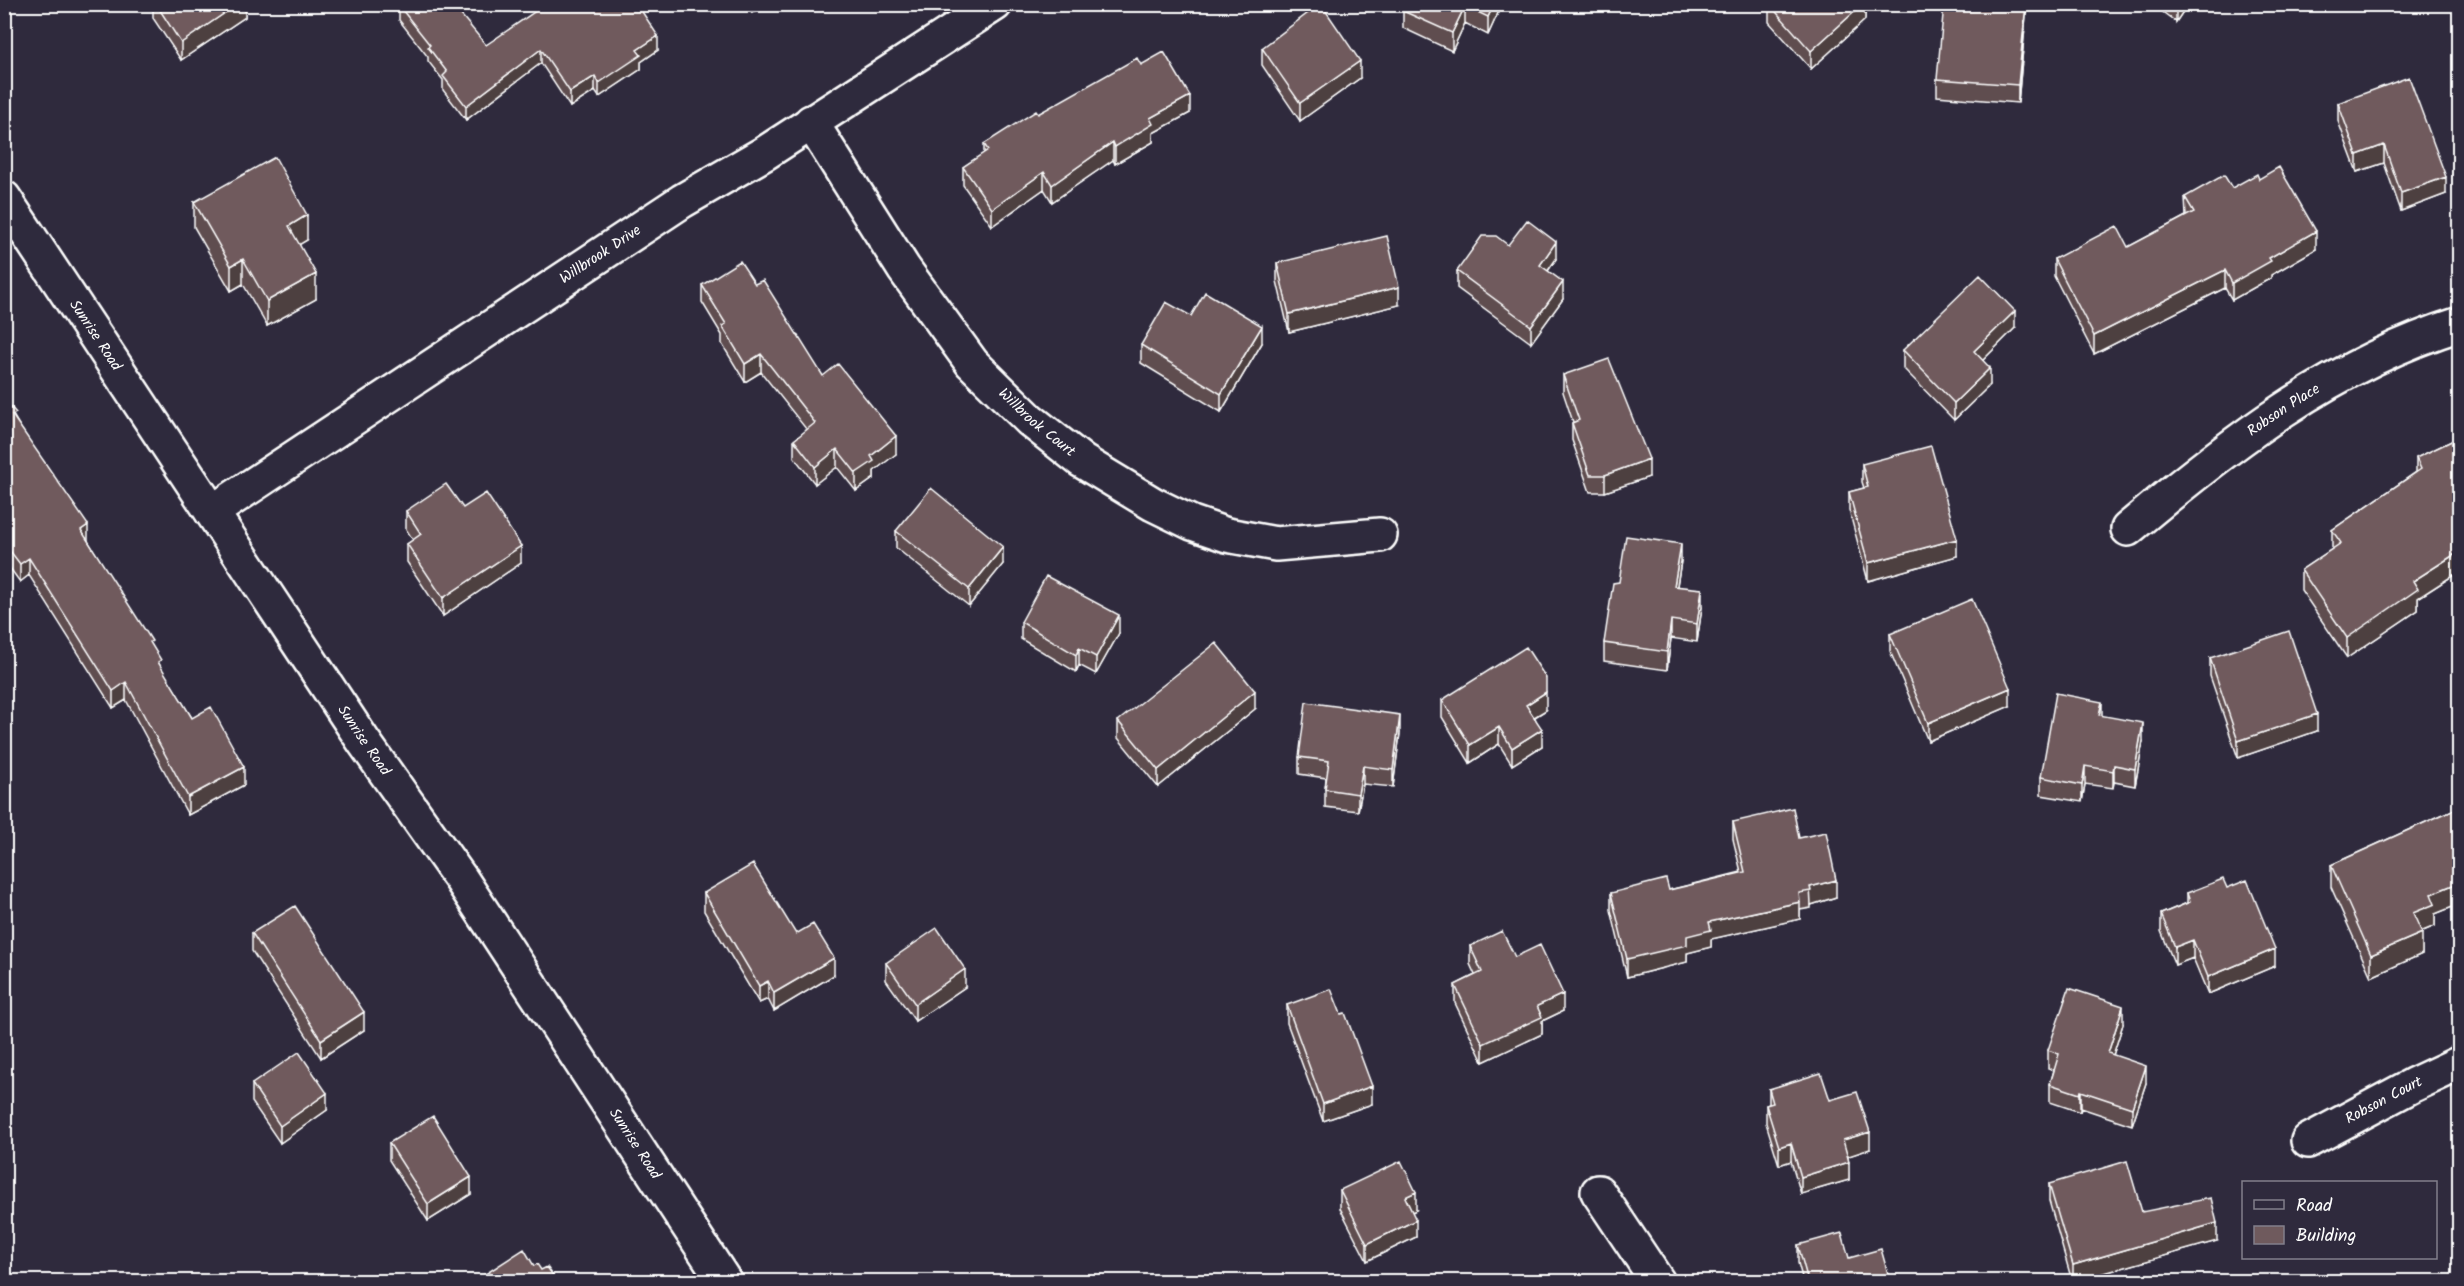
<svg xmlns="http://www.w3.org/2000/svg" width="2464" height="1286" viewBox="0 0 2464 1286" font-family="Kalam,sans-serif">
<style>
.lines{fill:none;stroke-linecap:round;stroke-linejoin:round}
.minor-casing{stroke:#fff;stroke-width:38}
.minor{stroke:#2f2a3d;stroke-width:33}
.wall{fill:#5f4d50;stroke:#fff;stroke-width:1.5}
.shaded-wall{fill:#4e3f41;stroke:#fff;stroke-width:1.5}
.building{fill:#6f5a5d;stroke:#fff;stroke-width:1.5}
.labels{text-anchor:middle;dominant-baseline:central;stroke-width:5;stroke-linejoin:round;paint-order:stroke}
.street-label{font-size:15px;fill:#fff;stroke:#2f2a3d}
</style>
<rect width="100%" height="100%" fill="#2f2a3d"/>
<filter id="ink" filterUnits="userSpaceOnUse"><feTurbulence type="fractalNoise" baseFrequency=".0167" numOctaves="2"/><feDisplacementMap in="SourceGraphic" scale="12" xChannelSelector="R" yChannelSelector="G"/><feConvolveMatrix kernelMatrix="1 2 1 2 8 2 1 2 1" color-interpolation-filters="sRGB"/></filter>
<g filter="url(#ink)">
<g class="lines">
<g class="minor-casing">
<g id="minor">
<path id="s1" d="M811,122L904,269L972,363L1030,420L1082,461L1153,504L1192,523L1227,535L1276,544L1380,535"/>
<path id="s2" d="M4,198L364,742L461,879L725,1282"/>
<path id="s3" d="M212,512L682,201L765,153L995,4"/>
<path id="s4" d="M2128,529C2229,444 2332,364 2460,324"/>
<path id="s5" d="M2308,1141L2413,1085L2460,1063"/>
<path d="M1598,1192L1658,1282"/>
</g>
</g>
<use href="#minor" class="minor"/>
</g>
<path class="wall" d="M153,4H245V17L181,60L153,18Z
M747,4H766L752,13Z
M1406,4H1502L1488,35L1465,23L1452,51L1403,28V11Z
M1769,4H1865V20L1811,69L1769,22Z
M2027,4L2018,103L1937,96V79Z
M2152,4H2188L2176,22Z
M399,6L486,45L577,8L658,50L641,62V69L599,97L595,91L570,107L541,63L466,120L443,90V80L428,61V57L399,20Z
M1262,48L1360,78L1300,121L1262,65Z
M1141,65L1190,113L1153,133V142L1115,164L1113,160L1052,202L1044,189L992,226L963,185V167L984,153V144L1038,114Z
M2338,103L2446,194L2401,211L2384,163L2357,172L2338,121Z
M2259,179L2316,249L2271,275V278L2232,300L2225,288L2094,354L2054,276V259L2128,247L2186,216L2185,197L2232,188Z
M194,202L307,240L299,244L316,299L267,326L243,284L231,291L194,227Z
M1508,245L1556,259L1548,271L1563,299L1531,343L1457,288V271Z
M1277,263L1399,305L1289,332L1277,281Z
M755,284L823,376L896,454L874,471V478L856,491L837,467L815,484L794,457V440L807,430L761,372L745,382L722,344V335L702,302V285Z
M2015,328L1983,360L1990,385L1954,420L1903,368V350Z
M1262,343L1221,412L1141,363V345Z
M1563,375L1649,477L1605,492H1590L1572,440V423L1573,422L1563,392Z
M4,399L16,420L88,541L152,646L161,668L192,718L244,785L188,815L126,700L113,708L29,575L20,582L4,560Z
M2460,437V571L2418,598V610L2347,658L2301,590V570L2332,549V530L2416,472V458Z
M1862,464L1957,556L1868,581L1849,510V492L1864,488L1862,482Z
M463,508L521,563L443,616L407,562V544L413,540L406,529V511Z
M896,531L1003,564L969,606L896,548Z
M1681,561L1677,586L1702,607L1697,642L1671,638L1667,670L1604,661V643L1619,582Z
M1021,622L1119,633L1096,674L1079,665L1076,672L1021,639Z
M1890,634L2010,706L1928,741L1890,651Z
M2210,658L2317,731L2238,758L2210,676Z
M1442,700L1546,710L1535,717L1542,746L1512,765L1499,744L1470,763L1442,717Z
M1255,709L1158,787L1118,738V721Z
M2102,716L2143,741L2135,786L2114,782L2113,788L2085,784L2082,802L2041,795V777Z
M1400,733L1393,787L1363,784L1358,811L1325,807V789L1326,778L1299,774V757Z
M2460,801V904L2435,914V926L2421,932L2422,954L2371,977L2331,887V865L2455,809V803Z
M1733,822L1799,838L1836,897L1811,905V908L1800,910V919L1711,939V947L1687,953V962L1627,977L1611,910V893L1669,890L1741,872L1733,839Z
M2227,888L2275,966L2208,994L2193,958L2175,965L2161,931V914L2187,903V893Z
M704,893L834,975L774,1011L768,999L759,1003L704,911Z
M252,933L364,1030L321,1058L252,951Z
M1470,946L1515,957L1563,1011L1542,1021V1034L1483,1062L1455,1003V985L1475,975L1470,964Z
M886,963L965,987L915,1021L886,980Z
M1287,1005L1341,1014L1372,1104L1323,1121L1287,1023Z
M2123,1024L2113,1055L2146,1083L2132,1125L2081,1108L2080,1112L2050,1102V1084L2054,1070L2048,1068V1050Z
M252,1084L327,1110L280,1143L252,1102Z
M1769,1089L1830,1100L1870,1149L1848,1156L1849,1180L1801,1194L1791,1161L1779,1165L1766,1123V1105L1769,1104Z
M389,1143L471,1194L428,1221L389,1160Z
M2049,1184L2142,1212L2217,1241L2076,1281H2072L2049,1201Z
M1340,1190L1416,1210L1412,1212L1416,1237L1367,1261L1340,1208Z
M1798,1245L1849,1258L1890,1281H1803L1798,1263Z
M534,1266L557,1281H484V1275Z"/>
<path class="shaded-wall" d="M238,4H245V17L181,60V43Z
M752,4H766L752,13Z
M1494,4H1502L1488,35V17Z
M1863,4H1865V20L1811,69V51Z
M2026,4H2027L2018,103V85Z
M2176,4H2188L2176,22Z
M1465,6V23L1452,51V33Z
M658,36V50L641,62V69L599,97V83L637,50Z
M541,49V63L466,120V106Z
M1360,61V78L1300,121V103Z
M595,76V91L570,107V92Z
M1190,96V113L1153,133V142L1115,164V147L1150,118Z
M1113,142V160L1052,202V185Z
M2384,145V163L2357,172V155Z
M1044,172V189L992,226V209Z
M2446,177V194L2401,211V193Z
M307,215V240L289,251V226Z
M2316,231V249L2271,275V278L2232,300V283L2269,258Z
M1556,242V259L1540,282V265Z
M243,259V284L231,291V266Z
M2225,270V288L2094,354V336Z
M316,274V299L267,326V301Z
M1563,282V299L1531,343V326Z
M1399,287V305L1289,332V314Z
M2015,311V328L1974,369V351Z
M1262,326V343L1221,412V394Z
M761,354V372L745,382V364Z
M1990,368V385L1954,420V403Z
M896,436V454L874,471V478L856,491V473L871,456Z
M837,449V467L815,484V467Z
M1649,459V477L1605,492V475Z
M88,525V542L81,530Z
M1957,539V556L1868,581V563Z
M1681,544V561L1674,603V586Z
M521,546V563L443,616V598Z
M1003,547V564L969,606V589Z
M2460,551V571L2418,598V610L2347,658V638L2413,581Z
M29,558V575L20,582V564Z
M1702,589V607L1697,642V624Z
M1119,615V633L1096,674V657Z
M1671,620V638L1667,670V652Z
M1079,648V665L1076,672V655Z
M126,682V700L113,708V691Z
M2010,688V706L1928,741V723Z
M1255,691V709L1158,787V770Z
M1546,692V710L1526,722V705Z
M2102,702V719L2099,715Z
M2317,714V731L2238,758V741Z
M1400,715V733L1393,787V770Z
M2143,723V741L2135,786V769Z
M1499,727V744L1470,763V745Z
M1542,729V746L1512,765V748Z
M2114,765V782L2113,788V771Z
M1363,766V784L1358,811V794Z
M2085,766V784L2082,802V785Z
M244,767V785L188,815V797Z
M1836,880V897L1811,905L1810,887Z
M2460,882V904L2435,914V926L2413,935V913L2431,894Z
M1800,902V919L1711,939V947L1687,953V962L1627,977V959L1709,922Z
M2422,933V954L2371,977V955Z
M2193,940V958L2175,965V947Z
M2275,949V966L2208,994V977Z
M834,958V975L774,1011V993Z
M965,969V987L915,1021V1004Z
M768,981V999L759,1003V986Z
M1563,994V1011L1542,1021V1034L1483,1062V1044L1537,1006Z
M2123,1006V1024L2108,1071V1053Z
M364,1012V1030L321,1058V1040Z
M2146,1066V1083L2132,1125V1108Z
M1372,1086V1104L1323,1121V1104Z
M2081,1091V1108L2080,1112V1094Z
M327,1093V1110L280,1143V1126Z
M1870,1132V1149L1843,1158V1140Z
M1791,1143V1161L1779,1165V1147Z
M1849,1162V1180L1801,1194V1177Z
M471,1177V1194L428,1221V1204Z
M1416,1192V1210L1405,1215V1197Z
M1416,1220V1237L1367,1261V1244Z
M2217,1223V1241L2076,1281H2073V1265Z"/>
<path class="building" d="M156,4H238L181,43Z
M401,4H452L486,45L546,4H574L577,8L583,4H637L658,36L637,50L641,55L599,83L595,76L570,92L541,49L466,106L443,76L447,72L428,47L430,45L399,6Z
M1320,4H1321L1360,61L1300,103L1262,48Z
M1406,4H1494L1488,17L1465,6L1452,33L1403,11Z
M1769,4H1863L1811,51Z
M1944,4H2026L2018,85L1937,79Z
M1164,52L1190,96L1150,118L1153,124L1115,147L1113,142L1052,185L1044,172L992,209L963,167L988,150L984,144L1036,111L1038,114L1137,58L1141,65Z
M2409,77L2446,177L2401,193L2384,145L2357,155L2338,103Z
M275,157L307,215L289,226L316,274L267,301L243,259L231,266L194,202Z
M2279,167L2316,231L2269,258L2271,261L2232,283L2225,270L2094,336L2054,259L2117,226L2128,247L2194,212L2185,197L2224,175L2232,188L2257,174L2259,179Z
M1527,220L1556,242L1540,265L1563,282L1531,326L1457,271L1482,236H1496L1508,245Z
M1387,236L1399,287L1289,314L1277,263Z
M740,261L755,284L763,280L823,376L838,364L896,436L871,456L874,461L856,473L837,449L815,467L794,440L815,423L761,354L745,364L722,326L726,324L702,285Z
M1980,275L2015,311L1974,351L1990,368L1954,403L1903,350Z
M1205,292L1262,326L1221,394L1141,345L1166,302L1191,316Z
M1609,359L1649,459L1605,475H1590L1572,423L1579,420L1563,375Z
M4,399L16,413L12,415L88,525L81,530L152,641L150,642L161,660L158,662L192,718L211,707L244,767L188,797L126,682L113,691L29,558L20,564L4,543V524H6L4,522Z
M2460,437V551L2413,581L2418,589L2347,638L2301,570L2341,543L2332,530L2421,469L2416,458Z
M1931,446L1957,539L1868,563L1849,492L1868,487L1862,464Z
M446,484L463,508L486,493L521,546L443,598L407,544L421,534L406,511Z
M931,488L1003,547L969,589L896,531Z
M1626,536L1681,544L1674,586L1702,589L1697,624L1671,620L1667,652L1604,643L1613,583L1619,582Z
M1046,576L1119,615L1096,657L1079,648L1076,655L1021,622Z
M1972,599L2010,688L1928,723L1890,634Z
M2289,631L2317,714L2238,741L2210,658Z
M1216,643L1255,691L1158,770L1118,721Z
M1526,647L1546,678V692L1526,705L1542,729L1512,748L1499,727L1470,745L1442,700Z
M2056,693L2102,702L2099,715L2143,723L2135,769L2114,765L2113,771L2085,766L2082,785L2041,777Z
M1306,702L1400,715L1393,770L1363,766L1358,794L1325,789L1329,761L1299,757Z
M2460,801V882L2431,894L2435,904L2413,913L2422,933L2371,955L2331,865L2457,808L2455,803Z
M1793,808L1799,838L1826,832L1836,880L1810,887L1811,891L1799,893L1800,902L1709,922L1711,930L1687,936V945L1627,959L1611,893L1666,879L1669,890L1745,872L1733,822Z
M753,864L796,934L813,924L834,958L774,993L768,981L759,986L704,893Z
M2223,879L2227,888L2247,880L2275,949L2208,977L2193,940L2175,947L2161,914L2190,902L2187,893Z
M295,906L364,1012L321,1040L252,933Z
M937,928L965,969L915,1004L886,963Z
M1502,931L1515,957L1540,945L1563,994L1537,1006L1542,1017L1483,1044L1455,985L1482,972L1470,946Z
M2069,988L2123,1006L2108,1053L2146,1066L2132,1108L2081,1091L2080,1094L2050,1084L2059,1054L2048,1050Z
M1331,989L1341,1014L1345,1013L1372,1086L1323,1104L1287,1005Z
M299,1052L327,1093L280,1126L252,1084Z
M1821,1073L1830,1100L1857,1092L1870,1132L1843,1140L1849,1162L1801,1177L1791,1143L1779,1147L1766,1105L1773,1103L1769,1089Z
M433,1116L471,1177L428,1204L389,1143Z
M1401,1161L1416,1192L1405,1197L1416,1220L1367,1244L1340,1190Z
M2127,1161L2142,1212L2211,1198L2217,1223L2073,1265L2049,1184Z
M1842,1233L1849,1258L1881,1249L1890,1281H1808L1798,1245Z
M524,1249L534,1266L537,1264L541,1270L547,1267L557,1281H489L484,1275Z
M2412,1278L2413,1281H2404Z"/>
</g>
<g class="labels">
<g class="street-label">
<text stroke="none"><textPath href="#s3" startOffset="466">Willbrook Drive</textPath></text>
<text stroke="none"><textPath href="#s2" startOffset="165">Sunrise Road</textPath></text>
<text stroke="none"><textPath href="#s4" startOffset="196">Robson Place</textPath></text>
<text stroke="none"><textPath href="#s1" startOffset="378">Willbrook Court</textPath></text>
<text stroke="none"><textPath href="#s2" startOffset="651">Sunrise Road</textPath></text>
<text stroke="none"><textPath href="#s5" startOffset="86">Robson Court</textPath></text>
<text stroke="none"><textPath href="#s2" startOffset="1137">Sunrise Road</textPath></text>
</g>
</g>
<rect width="2464" height="1286" fill="none" stroke="#2f2a3d" stroke-width="24"/>
<rect x="12" y="12" width="2440" height="1262" fill="none" stroke="#fff" stroke-width="2" filter="url(#ink)"/>
<rect x="2242" y="1181" width="195" height="78" fill="#2f2a3d" stroke="#827f8b" stroke-width="1.5"/>
<rect x="2254" y="1200" width="30" height="9" fill="#2f2a3d" stroke="#827f8b" stroke-width="1.5"/>
<text x="2296" y="1211" font-size="18" fill="#ffffff">Road</text>
<rect x="2254" y="1226" width="30" height="18" fill="#6f5a5d" stroke="#827f8b" stroke-width="1.5"/>
<text x="2296" y="1241" font-size="18" fill="#ffffff">Building</text>
</svg>
